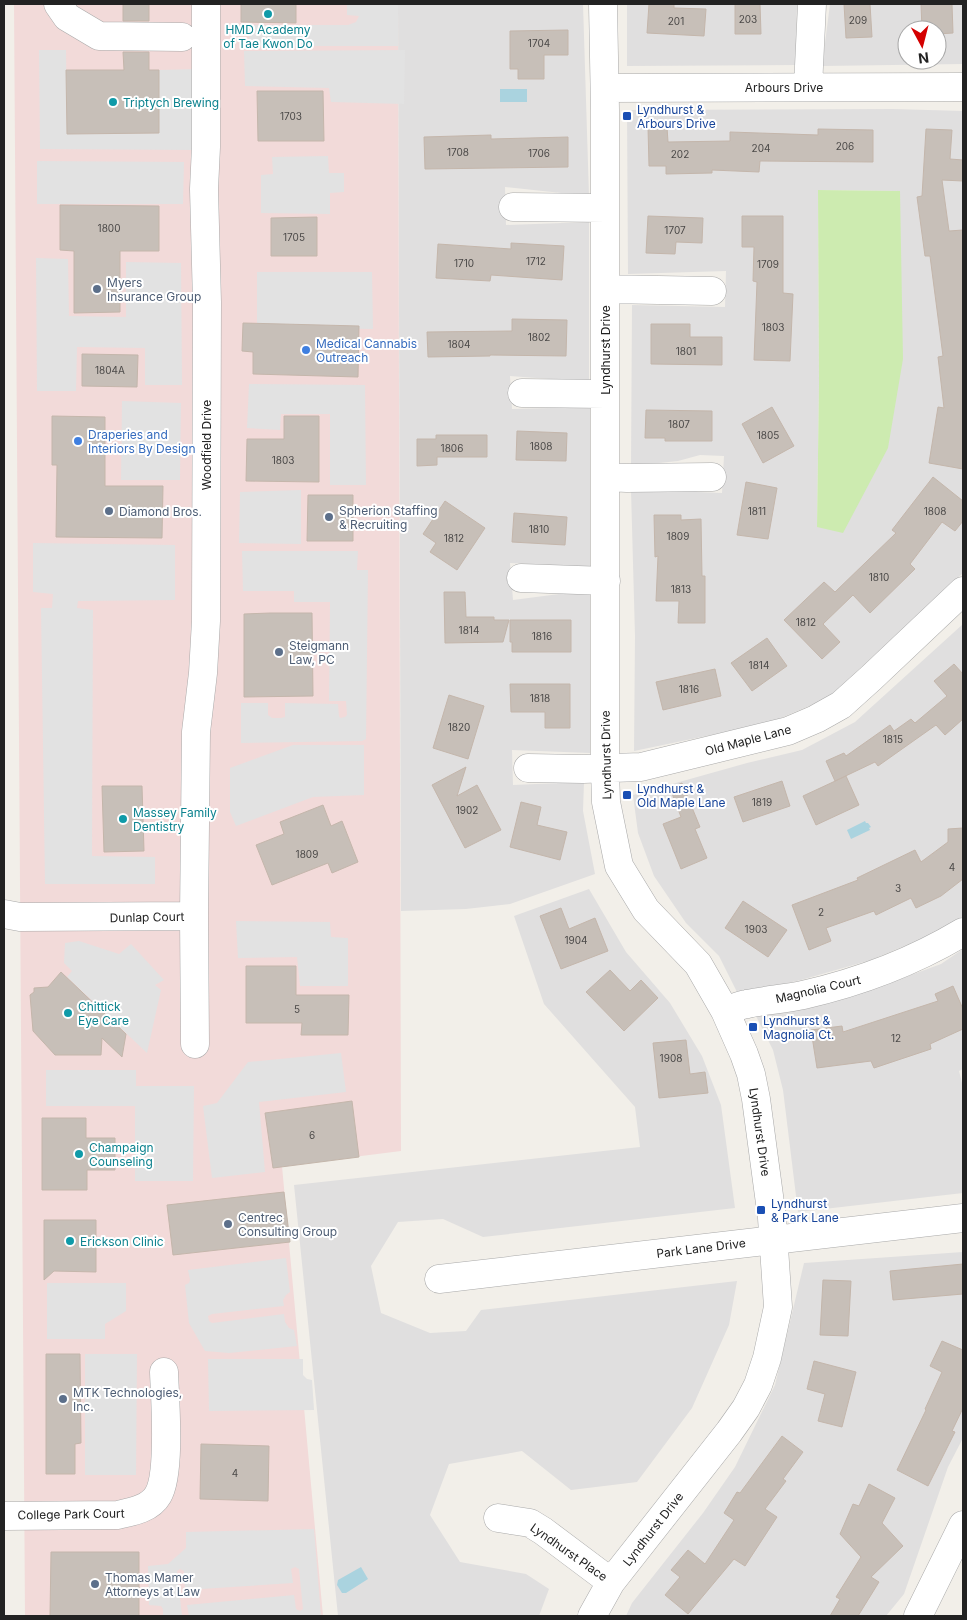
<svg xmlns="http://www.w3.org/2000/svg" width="967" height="1620" viewBox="0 0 967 1620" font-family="Inter,sans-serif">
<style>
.residential{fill:#e0dfdf;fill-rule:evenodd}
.commercial{fill:#f2dad9}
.grass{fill:#cdebb0}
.parking{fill:#e2e2e2}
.water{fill:#aad3df}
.building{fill:#c7bfb8;stroke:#c4b6ab}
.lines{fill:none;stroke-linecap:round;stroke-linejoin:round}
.minor-casing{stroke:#a9a9a9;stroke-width:29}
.minor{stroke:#fff;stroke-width:28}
.culture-dot{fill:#0f9aa8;stroke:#fff;stroke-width:2}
.transit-dot{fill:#1a4fb4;stroke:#fff;stroke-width:2}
.service-dot{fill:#5c6f8a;stroke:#fff;stroke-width:2}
.shop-dot{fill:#3f7fe0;stroke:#fff;stroke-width:2}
.labels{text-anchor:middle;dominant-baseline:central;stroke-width:4;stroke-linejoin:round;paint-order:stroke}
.number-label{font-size:10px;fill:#4b4948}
.culture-label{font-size:12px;fill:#0d838f;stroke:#fff;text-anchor:start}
.street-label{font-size:12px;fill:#222;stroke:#fff}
.transit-label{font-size:12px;fill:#164399;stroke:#fff;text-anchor:start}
.service-label{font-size:12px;fill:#4e5e75;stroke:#fff;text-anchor:start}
.shop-label{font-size:12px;fill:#366cbe;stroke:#fff;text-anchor:start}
</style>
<rect width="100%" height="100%" fill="#f2efe9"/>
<path class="residential" d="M398,4H583L589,196L505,187L506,225L589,222V382L510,376L512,409L590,407V567L510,563L513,600L590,590V753L512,750L513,785L584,782L583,811L595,874L510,904L466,909L401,911Z
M627,4H797L796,65L627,66Z
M830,4H963V64L822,66ZM907,30H937V60H907Z
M893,109L963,111V573L828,698L769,723L634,751L635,636L631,490L687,488L698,492L722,493L724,456L700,455L678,461L631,466L632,305L725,307L726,271L628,274L627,110ZM818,190L900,191L817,526L819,383Z
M963,624V916L945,929L871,960L801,980L738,994L719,956L686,923L654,876L638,833L633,795L747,763L802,750L855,722Z
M589,889L626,952L670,1003L702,1056L721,1105L735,1208L483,1237L443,1219L398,1222L371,1266L381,1313L430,1333L466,1331L481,1310L737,1281L729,1325L692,1408L637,1482L571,1490L522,1451L449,1464L430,1515L460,1562L526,1574L549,1589L539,1616H338L294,1185L640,1147L635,1107L544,1004L514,916Z
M963,949V1069L959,1071L963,1087V1193L798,1212L783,1090L773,1050L756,1016L859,994L941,964Z
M963,1252V1438L948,1467L904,1594L886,1616H626L632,1603L703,1513L735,1467L775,1385L804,1263Z"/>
<path class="commercial" d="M14,4H398L401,1151L282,1166L323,1616H25Z"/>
<path class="grass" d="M818,190L900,191L903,359L888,448L843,533L817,527L819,383Z"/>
<path class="parking" d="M347,4H398V46H250L248,25H348L356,22L359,16L347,15Z
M39,50H66L67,134L159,133V70L197,69V150L40,149Z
M405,50L404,104L331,102L329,88L245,86L244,51Z
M328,156L329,173H344V192L330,193V214L261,213V175L273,174L272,157Z
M37,161L184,162L183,204H37Z
M36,258L68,259L69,316L126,317V262L181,263L182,385H145V348L77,347L76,391H37Z
M257,272H372L373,329L257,327Z
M249,384L365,385L366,485H330V414H281L280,430L247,428Z
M122,401L181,403L180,480H121Z
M301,490V544L239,543L240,492Z
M33,543L175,545V600L78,601L77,608L93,610L92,856L155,857V884H45L41,608H52L53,594L33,592Z
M242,551H358L357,570H368L366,739L362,741L241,743V703H268V715L272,718H281L285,717V703L338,704L339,716L340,718L345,717L347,715L346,701H329L330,602H294V591H243Z
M293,745H364V795L313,797L236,826L230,812V768Z
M236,921L330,922L331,937L348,938V986H300L297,957L238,958Z
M79,941L119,954L131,944L164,980L155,985L161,990L147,1053L67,977L72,971L64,963L65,943Z
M341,1053L346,1092L259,1102L265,1172L212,1178L203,1106L217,1103L248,1062Z
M46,1070H136V1086H194L193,1181H135V1106H46Z
M286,1258L290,1292L286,1295L283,1300L284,1306L212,1314L208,1316L209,1321L212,1323L284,1314L285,1322L289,1328L294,1330L297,1346L229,1353L205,1351L189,1323L185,1285L189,1283L190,1280L188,1270Z
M47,1283H126V1311L105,1324V1339H47Z
M85,1354H137L136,1475H85Z
M208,1359H303V1375L307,1379L312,1380L314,1410L209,1411Z
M314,1529L321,1616H189L187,1605L294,1595L296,1609L300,1611L303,1609L299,1569L295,1567L291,1569L293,1583L185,1590L184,1571L180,1569L177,1571L182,1616H163V1609L161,1606L149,1605L148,1566L168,1564L186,1548V1532Z"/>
<path class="water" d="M500,89H527V102H500Z
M865,821L866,823H868L871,827L869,828L870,830L851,839L847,830Z
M361,1567L368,1579L346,1593H342L337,1585L338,1580Z"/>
<path class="building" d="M123,4H149V21H123Z
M241,4H296V23L241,22Z
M649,4H674V8L706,9L704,36L647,33Z
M735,4H760L761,34H735Z
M844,4H870L872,37L846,38Z
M921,4H952L953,33L937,34V30H922Z
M568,30V55H544V79H518V69H510V31Z
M123,52H149V70H159V133L67,134L66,70H124Z
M257,91H323L324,141H258Z
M648,127H667L668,142L730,141V132L818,135V129L873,130V162L760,161L759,172L712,170V173L666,174V166H649Z
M926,129L952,130L950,159L963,160V181L942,180L949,231L963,230V469L929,463L938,407L944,408L938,357L943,356L930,256H925L917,197L922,196Z
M491,135V139L568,137V167L425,169L424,137Z
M60,205L159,206V251H120V312L74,313V251L60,250Z
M648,216L703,218L702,243L676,242L675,254L646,253Z
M742,216H783V293L793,294L790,361L754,360L757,282L753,281L754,247H742Z
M317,217V256H271V218Z
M511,243L564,246L562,280L491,275L490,281L436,278L438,244L511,249Z
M512,319L567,320L566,356L490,355V356L428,357L427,332L512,331Z
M243,323L359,326L358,377L253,374V352L242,351Z
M651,324H690V337H722V365L651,364Z
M82,354L138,355L137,387L82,386Z
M772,407L794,446L763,463L742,424Z
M646,410L712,411V441H665V438H645Z
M52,416L105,417V486H163L162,538L56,537L57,465H52Z
M284,416H319V482L246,481L247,439H284Z
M517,431L567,433L566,461L516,460Z
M436,435H487V457H437V465L417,466V439H436Z
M933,477L963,501V521L955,531L942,522L910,564L915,569L870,613L853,595L823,624L840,642L822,659L784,620L824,582L835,592L896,533L892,530Z
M746,482L777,488L768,539L737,535Z
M308,495H353V541H307Z
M445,501L485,528L457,570L430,552L436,543L423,534Z
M514,513L567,517L565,545L512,542Z
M654,515H681V520L701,519L702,576H705V623H678L679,601H656L658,556L655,557Z
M444,592H465L466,617H494V620H509L503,642L445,643Z
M270,613H312L313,696L244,697V614Z
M510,620H571V652H512V642H510Z
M767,638L787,666L752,691L731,663Z
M954,664L963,674V719L945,735L936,725L878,766L875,762L835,781L826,761L844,753L846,756L890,725L894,731L911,719L915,723L947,696L934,681Z
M715,669L721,696L663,710L656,682Z
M510,684H570V728H545V712H511Z
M449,695L484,706L468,759L433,748Z
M466,767L457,796L477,785L501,830L465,848L432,785Z
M846,776L859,805L816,825L803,796Z
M782,781L790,806L743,822L734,797Z
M682,783L700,827L695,829L707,858L681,869L663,824L681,817L670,788Z
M102,786H142L144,851L104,852Z
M521,802L541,807L537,825L567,832L560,860L510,847Z
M323,805L331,826L342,821L358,862L332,873L328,863L272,885L256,845L284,834L280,822Z
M963,828V879L941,896L916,908L911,898L876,915L874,911L826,928L831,941L809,950L792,905L858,880L857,878L915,850L921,862L948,842V829Z
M743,901L787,930L768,957L725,928Z
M561,908L569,929L595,918L608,951L561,969L540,916Z
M246,966H296V995H349L348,1035H301L302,1023H246Z
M610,970L630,991L641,980L658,998L624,1031L586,992Z
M61,972L126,1034L122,1057L102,1038L101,1055H55L33,1031L30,995L34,992V988L48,987Z
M953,986L963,1009V1029L930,1044L931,1049L874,1068L871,1061L817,1068L811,1030L842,1026L843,1032L938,1001L935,994Z
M686,1040L690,1074L705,1072L708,1093L659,1098L653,1043Z
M352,1101L359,1157L273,1168L265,1113Z
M42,1118H86V1138H115V1170H87V1190H42Z
M284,1192L290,1242L173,1255L167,1205Z
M44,1220H96V1272L54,1271L44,1280Z
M963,1264V1294L893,1300L890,1271Z
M823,1280L851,1281L848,1336L820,1335Z
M942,1341L963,1350V1408L952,1431L955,1432L928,1486L897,1470L926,1410L925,1409L942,1372L930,1366Z
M46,1354H80L81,1443L75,1444V1474H46Z
M814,1361L856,1372L842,1427L818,1421L825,1394L807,1389Z
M782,1436L803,1452L783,1479L786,1481L765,1509L777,1517L745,1566L734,1559L688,1614L665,1595L680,1577L671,1570L688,1550L705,1564L734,1520L724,1513L737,1492L740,1493Z
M201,1444L269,1446L268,1501L200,1499Z
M869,1484L895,1498L882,1523L903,1546L871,1577L879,1582L858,1616H830L840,1599L836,1597L861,1557L840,1534L853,1504L859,1506Z
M51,1552H139V1616H50Z"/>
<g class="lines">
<g class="minor-casing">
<path id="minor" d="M58,4L67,17L99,36L182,37
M808,87L812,4
M605,88L963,87
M513,207L605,208
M605,289L712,291
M522,393L605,394
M606,477L627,478L712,477
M521,578L606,581
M528,768L583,769L641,767L788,731L816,719L841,705L871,678L963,591
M4,914L20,917L194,916L195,1044
M194,916L196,732L203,673L206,621L207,302L204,189L206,147V4
M725,1011C732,1009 739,1005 747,1004C765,1000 785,999 803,995C860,982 913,962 963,932
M439,1279L963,1218
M4,1516L117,1515C131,1512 150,1509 158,1495C171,1473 165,1400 164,1372
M498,1518L530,1523L543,1531L611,1582
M592,1616L611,1582L729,1432L746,1408L758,1385L767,1358L778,1307L772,1218L756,1099L751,1074L744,1054L725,1011L698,964L646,910L619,866L606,802L605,769V110L603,4
M918,1616L963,1525"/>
</g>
<use href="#minor" class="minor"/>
</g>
<g class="culture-dot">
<circle cx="268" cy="14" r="5"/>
<circle cx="113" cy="102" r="5"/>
<circle cx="123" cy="819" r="5"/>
<circle cx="68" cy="1013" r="5"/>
<circle cx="79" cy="1154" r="5"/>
<circle cx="70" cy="1241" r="5"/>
</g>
<g class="transit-dot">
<rect x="622" y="111" width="10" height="10" rx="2.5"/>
<rect x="622" y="790" width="10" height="10" rx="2.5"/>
<rect x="748" y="1022" width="10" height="10" rx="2.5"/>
<rect x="756" y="1205" width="10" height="10" rx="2.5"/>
</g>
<g class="service-dot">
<circle cx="97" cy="289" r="5"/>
<circle cx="109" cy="511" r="5"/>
<circle cx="329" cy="517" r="5"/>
<circle cx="279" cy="652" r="5"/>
<circle cx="228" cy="1224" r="5"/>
<circle cx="63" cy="1399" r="5"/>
<circle cx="95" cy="1584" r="5"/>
</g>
<g class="shop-dot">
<circle cx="306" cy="350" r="5"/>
<circle cx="78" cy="441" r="5"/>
</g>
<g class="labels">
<g class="number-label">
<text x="748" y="19">203</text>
<text x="858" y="20">209</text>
<text x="676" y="21">201</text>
<text x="539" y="43">1704</text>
<text x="291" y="116">1703</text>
<text x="845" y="146">206</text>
<text x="761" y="148">204</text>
<text x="458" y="152">1708</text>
<text x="539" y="153">1706</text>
<text x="680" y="154">202</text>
<text x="109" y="228">1800</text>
<text x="675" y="230">1707</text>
<text x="294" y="237">1705</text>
<text x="536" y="261">1712</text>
<text x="464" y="263">1710</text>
<text x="768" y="264">1709</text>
<text x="773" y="327">1803</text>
<text x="539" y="337">1802</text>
<text x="459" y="344">1804</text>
<text x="686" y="351">1801</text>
<text x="110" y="370">1804A</text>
<text x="679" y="424">1807</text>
<text x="768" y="435">1805</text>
<text x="541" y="446">1808</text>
<text x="452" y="448">1806</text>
<text x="283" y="460">1803</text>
<text x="757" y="511">1811</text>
<text x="935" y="511">1808</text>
<text x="539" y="529">1810</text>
<text x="678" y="536">1809</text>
<text x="454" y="538">1812</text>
<text x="879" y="577">1810</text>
<text x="681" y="589">1813</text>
<text x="806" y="622">1812</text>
<text x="469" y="630">1814</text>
<text x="542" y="636">1816</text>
<text x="759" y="665">1814</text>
<text x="689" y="689">1816</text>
<text x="540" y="698">1818</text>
<text x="459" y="727">1820</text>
<text x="893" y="739">1815</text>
<text x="762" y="802">1819</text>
<text x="467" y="810">1902</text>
<text x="307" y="854">1809</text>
<text x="952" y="867">4</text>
<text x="898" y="888">3</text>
<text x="821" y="912">2</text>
<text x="756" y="929">1903</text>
<text x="576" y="940">1904</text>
<text x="297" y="1009">5</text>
<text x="896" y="1038">12</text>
<text x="671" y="1058">1908</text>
<text x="312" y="1135">6</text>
<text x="235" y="1473">4</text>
</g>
<g class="culture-label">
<text x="268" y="29" text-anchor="middle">HMD Academy<tspan x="268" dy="14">of Tae Kwon Do</tspan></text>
<text x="123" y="102">Triptych Brewing</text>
<text x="133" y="812">Massey Family<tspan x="133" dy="14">Dentistry</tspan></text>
<text x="78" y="1006">Chittick<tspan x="78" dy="14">Eye Care</tspan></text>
<text x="89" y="1147">Champaign<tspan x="89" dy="14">Counseling</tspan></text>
<text x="80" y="1241">Erickson Clinic</text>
</g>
<g class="street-label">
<text x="784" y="87">Arbours Drive</text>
<text transform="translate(605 350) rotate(-90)">Lyndhurst Drive</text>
<text transform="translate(206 445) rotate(-90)">Woodfield Drive</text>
<text transform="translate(748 740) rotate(-15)">Old Maple Lane</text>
<text transform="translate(606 755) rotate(-91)">Lyndhurst Drive</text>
<text transform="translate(147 917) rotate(-1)">Dunlap Court</text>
<text transform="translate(818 989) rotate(-13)">Magnolia Court</text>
<text transform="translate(760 1132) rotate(82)">Lyndhurst Drive</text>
<text transform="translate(701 1248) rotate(-7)">Park Lane Drive</text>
<text transform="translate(71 1514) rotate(-1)">College Park Court</text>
<text transform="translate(653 1529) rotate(-52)">Lyndhurst Drive</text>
<text transform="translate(569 1552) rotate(35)">Lyndhurst Place</text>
</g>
<g class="transit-label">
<text x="637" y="109">Lyndhurst &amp;<tspan x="637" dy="14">Arbours Drive</tspan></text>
<text x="637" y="788">Lyndhurst &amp;<tspan x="637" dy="14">Old Maple Lane</tspan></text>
<text x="763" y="1020">Lyndhurst &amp;<tspan x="763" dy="14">Magnolia Ct.</tspan></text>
<text x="771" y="1203">Lyndhurst<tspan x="771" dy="14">&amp; Park Lane</tspan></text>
</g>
<g class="service-label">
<text x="107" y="282">Myers<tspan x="107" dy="14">Insurance Group</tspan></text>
<text x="339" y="510">Spherion Staffing<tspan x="339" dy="14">&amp; Recruiting</tspan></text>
<text x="119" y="511">Diamond Bros.</text>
<text x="289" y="645">Steigmann<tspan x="289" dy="14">Law, PC</tspan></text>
<text x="238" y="1217">Centrec<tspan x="238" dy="14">Consulting Group</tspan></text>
<text x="73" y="1392">MTK Technologies,<tspan x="73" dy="14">Inc.</tspan></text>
<text x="105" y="1577">Thomas Mamer<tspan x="105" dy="14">Attorneys at Law</tspan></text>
</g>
<g class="shop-label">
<text x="316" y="343">Medical Cannabis<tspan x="316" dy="14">Outreach</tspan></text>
<text x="88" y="434">Draperies and<tspan x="88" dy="14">Interiors By Design</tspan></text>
</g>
</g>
<rect width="967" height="1620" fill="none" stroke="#222222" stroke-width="10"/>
<g transform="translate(922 45) rotate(173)"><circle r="24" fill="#ffffff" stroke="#a7a7a7"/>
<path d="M0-4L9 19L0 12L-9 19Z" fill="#d40000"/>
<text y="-8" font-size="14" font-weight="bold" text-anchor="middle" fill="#222222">N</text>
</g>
</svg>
